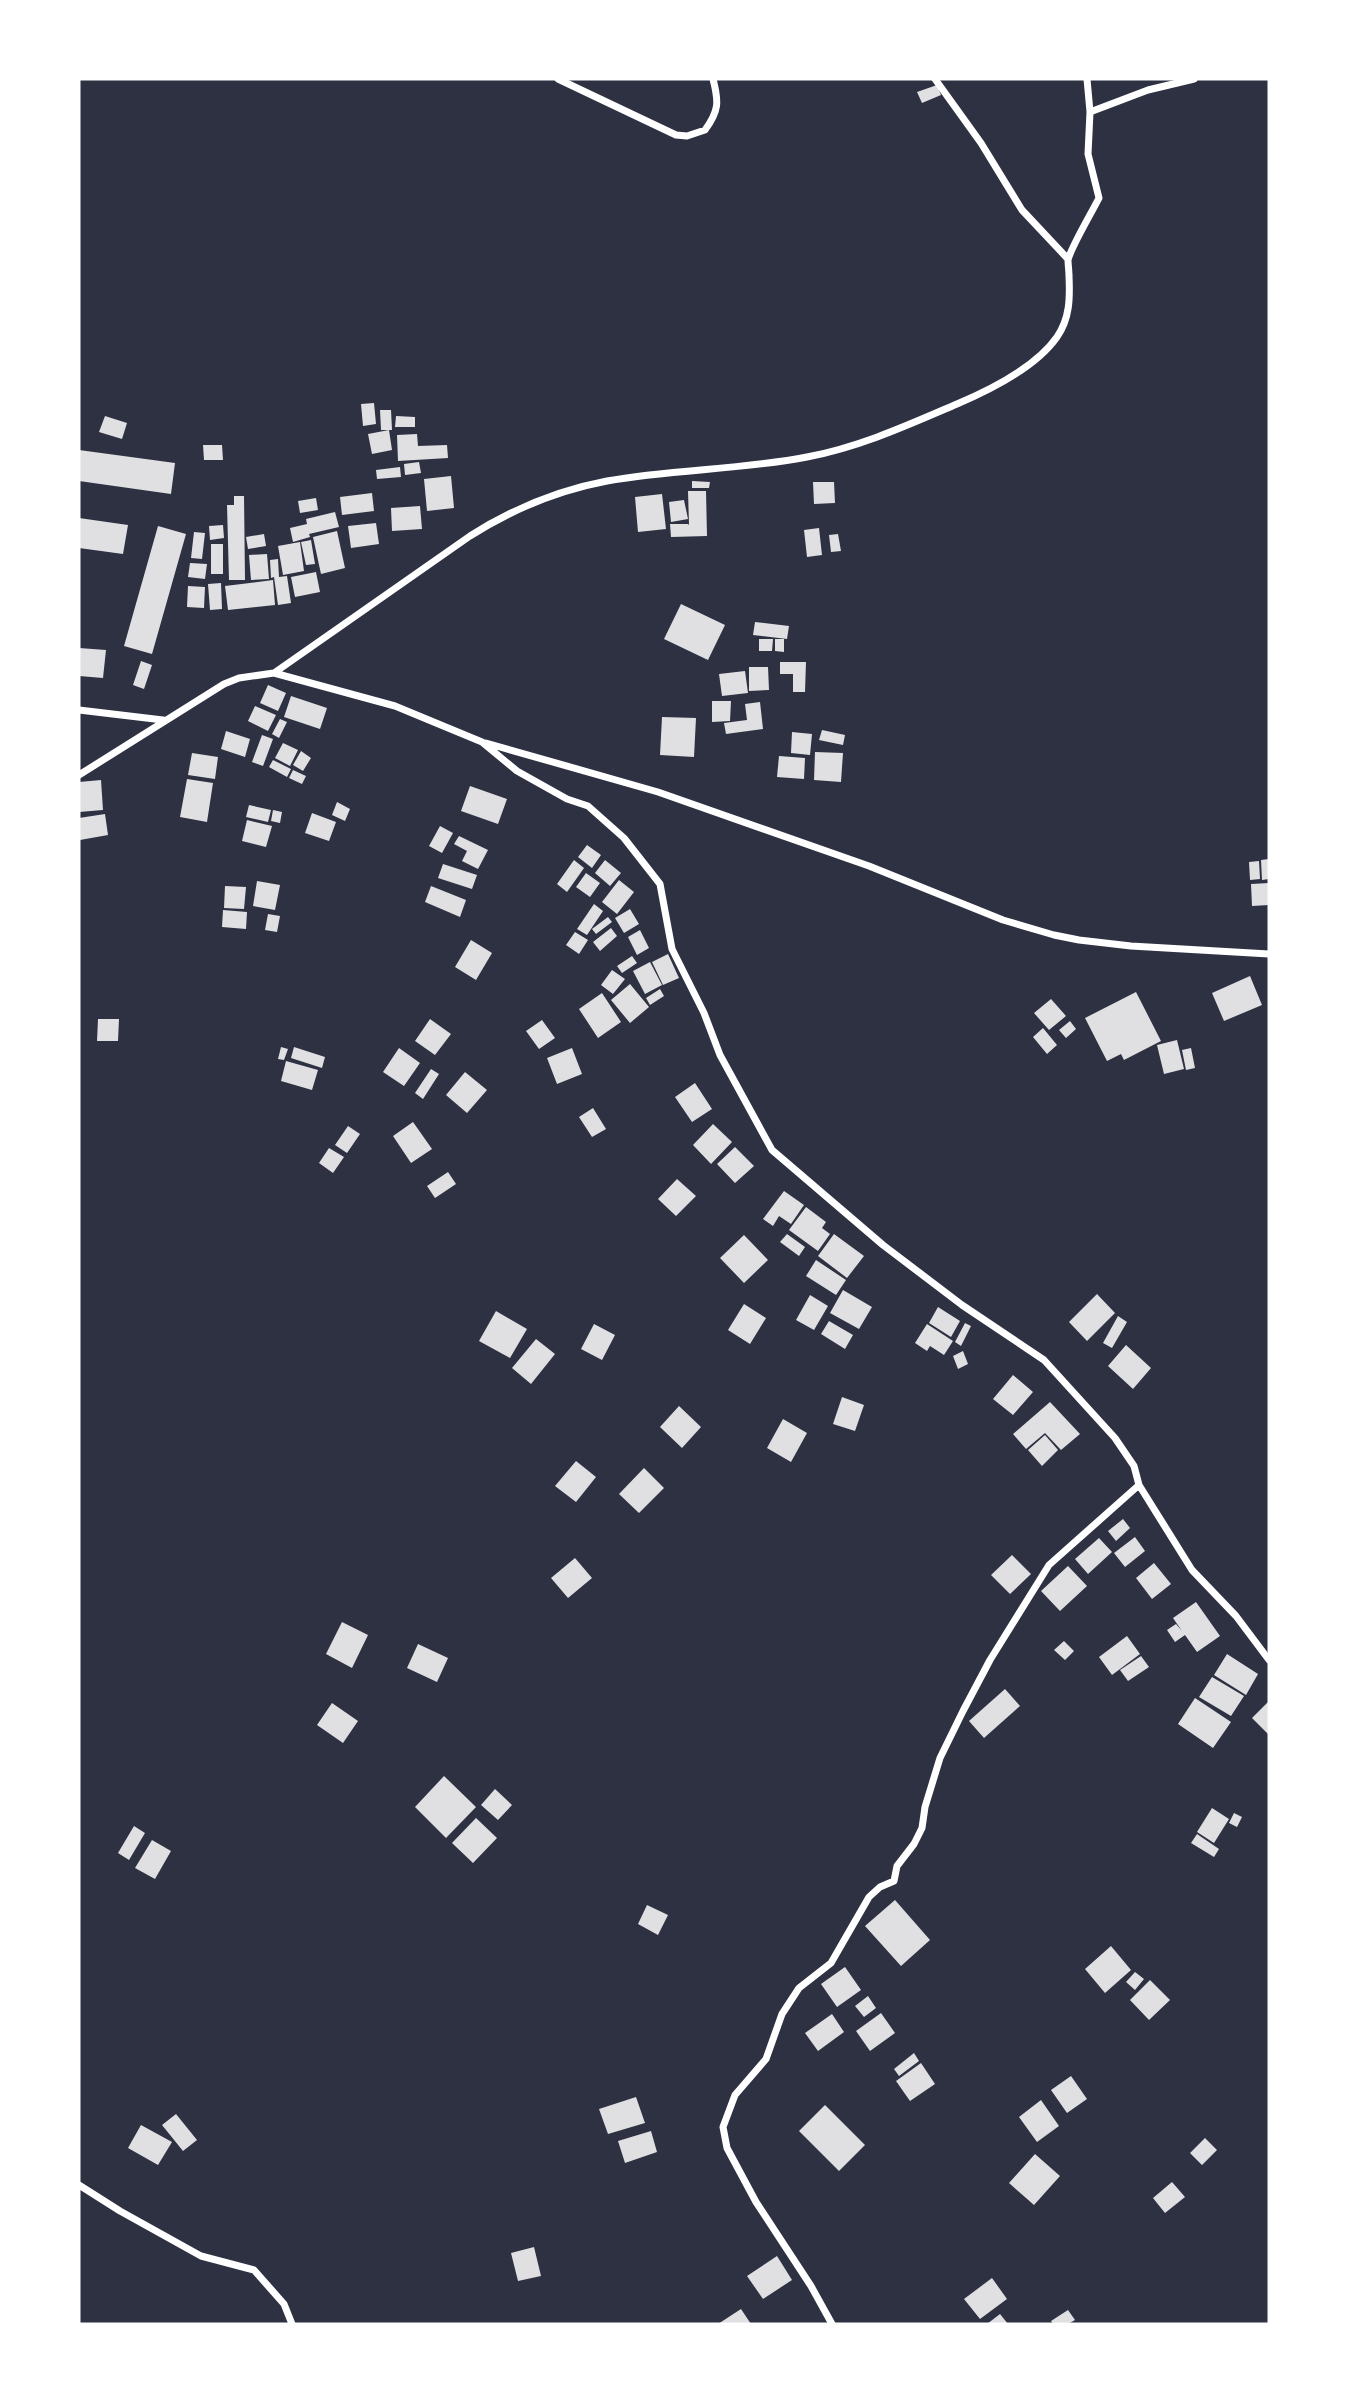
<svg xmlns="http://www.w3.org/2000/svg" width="1348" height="2403" viewBox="0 0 1348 2403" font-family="'Crimson Pro',serif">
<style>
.building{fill:#e0e0e3}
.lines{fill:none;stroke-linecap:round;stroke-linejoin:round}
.minor{stroke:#fff;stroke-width:7}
</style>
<rect width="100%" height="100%" fill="#2d3142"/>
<path class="building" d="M937,85L941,95L922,103L917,92Z
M374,403L376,424L363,426L361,404Z
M380,410H391L392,430H381Z
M105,416L127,423L122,439L99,432Z
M396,416L415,417V427H395Z
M389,430L392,450L372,454L368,434Z
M417,434L418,446L447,445L448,458L398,461L397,435Z
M203,445H222L223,460H204Z
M79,450L175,463L171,494L79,481Z
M419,462L421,473L405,475L404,464Z
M400,467L401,477L377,479L376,470Z
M451,476L454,508L427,511L424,479Z
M692,481L710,482L709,488H692Z
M813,482H834L835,503L814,504Z
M688,491H706L707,536L671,537L670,524H688L689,525Z
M372,493L374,511L342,515L340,497Z
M662,494L666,529L638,532L635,497Z
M234,496H244L245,580H229L227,505H234Z
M316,498L318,510L300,513L298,501Z
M684,500L688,519L671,522L669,502Z
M420,506L422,529L392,531L391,508Z
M335,512L339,527L309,534L310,537L293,542L290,528L307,524L306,519Z
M79,518L128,525L123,554L79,548Z
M376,523L379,544L351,548L348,526Z
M223,525L224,538L210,540L209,526Z
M158,526L186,534L152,654L124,646Z
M819,528L822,555L807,557L804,530Z
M337,531L345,568L321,574L313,537Z
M194,532L205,533L202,559L191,558Z
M264,534L266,546L248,549L246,537Z
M838,534L841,551L831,552L829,535Z
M311,540L315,564L306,565L301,542Z
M300,542L304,571L283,575L278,546Z
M211,544H223V574H211Z
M267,554L269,579L251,580L249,555Z
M278,559L279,577L287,576L291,603L278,605L274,577L271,578L270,560Z
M190,563L207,564L205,579L188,577Z
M316,572L320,592L295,597L291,577Z
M273,580L275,605L228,610L225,586Z
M221,583L222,609L210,610L208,584Z
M188,586L205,587L204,608L187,607Z
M681,604L725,625L708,660L664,639Z
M755,622L789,626L787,639L753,635Z
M759,639H773L772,651H759Z
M775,639H784V652L775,651Z
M79,648L106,650L103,678L79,676Z
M141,661L152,665L144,689L133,685Z
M780,662H806L805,692H793V674H780Z
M749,667H768L769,690L749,691Z
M745,671L748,693L722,696L719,674Z
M268,685L286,693L278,711L260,703Z
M291,696L327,708L320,729L284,717Z
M712,701H731L730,721L712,722Z
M760,702L763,729L726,734L724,723L747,720L745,704Z
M255,706L276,715L268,731L248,721Z
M662,717L696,718L694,757L660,755Z
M280,719L287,722L279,738L272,734Z
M822,730L845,735L843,745L819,740Z
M226,731L250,739L245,757L221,749Z
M792,732L812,734L810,755L791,753Z
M262,735L273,739L263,766L252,762Z
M283,743L298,750L290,766L275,758Z
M301,751L311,758L303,771L293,765Z
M815,752L843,753L841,782L814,780Z
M192,753L218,757L215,779L188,775Z
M779,756L805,758L804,779L777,777Z
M273,760L291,769L287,777L269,767Z
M293,770L306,776L302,784L289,778Z
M187,779L213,783L207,822L180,817Z
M101,780L103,810L79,812V782Z
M470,786L507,799L498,824L461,811Z
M337,802L350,809L345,821L332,815Z
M249,805L271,810L268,822L246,817Z
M273,810L282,812L280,823L271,821Z
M312,813L336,822L329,841L305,833Z
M105,814L108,835L80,840L79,818Z
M247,820L272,826L266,847L242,841Z
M440,826L453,833L442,853L429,846Z
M459,836L488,850L478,869L462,861L467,851L454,844Z
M587,845L601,855L592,868L578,857Z
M1269,859V879L1262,880L1261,860Z
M574,860L584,868L567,892L557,884Z
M605,860L621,873L610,886L595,873Z
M1259,861L1260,879L1250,880L1249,862Z
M443,864L477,875L472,889L438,878Z
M586,873L600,883L590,897L576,887Z
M619,880L634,892L617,914L602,902Z
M257,881L280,885L275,910L253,906Z
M1269,883V905L1252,906L1251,884Z
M225,886L246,887L244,909L224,908Z
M431,886L466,900L460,917L425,902Z
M594,904L603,911L587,935L577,929Z
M630,909L639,924L624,933L615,918Z
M223,910L247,912L246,929L222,927Z
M268,914L280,916L277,932L265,930Z
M608,917L612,922L596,934L592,929Z
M611,928L617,936L600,951L593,942Z
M640,930L649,948L637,955L628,937Z
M575,932L588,940L579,954L566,945Z
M471,940L492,953L476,980L455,967Z
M668,954L679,978L663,985L652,962Z
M632,956L637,963L622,973L617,966Z
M650,962L662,985L645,994L633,971Z
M612,970L625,979L613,994L601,985Z
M1250,976L1262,1005L1224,1021L1212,993Z
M630,984L649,1007L630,1023L611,1000Z
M660,989L664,996L650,1005L646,998Z
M1136,992L1161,1041L1124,1060L1121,1054L1107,1061L1085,1018Z
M602,993L621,1022L598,1038L579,1009Z
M1051,999L1066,1016L1049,1030L1034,1013Z
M98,1019H119L118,1041H97Z
M430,1019L451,1034L435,1055L415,1041Z
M542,1020L555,1038L539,1049L526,1031Z
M1070,1021L1076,1029L1066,1038L1059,1030Z
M1043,1028L1057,1045L1047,1054L1033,1037Z
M1177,1040L1184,1069L1164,1074L1157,1045Z
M281,1047L288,1049L284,1060L278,1059Z
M294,1047L325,1057L322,1068L291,1058Z
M399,1048L420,1063L404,1086L383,1072Z
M572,1048L582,1074L557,1084L547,1058Z
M1191,1048L1195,1068L1186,1070L1182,1050Z
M286,1061L318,1070L312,1090L281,1081Z
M431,1069L439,1074L423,1099L415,1093Z
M465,1072L487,1090L467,1113L446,1095Z
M695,1083L712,1109L692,1122L675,1097Z
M593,1108L606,1129L592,1137L579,1117Z
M413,1122L432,1149L411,1163L393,1136Z
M713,1124L732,1142L711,1164L693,1145Z
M348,1126L360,1134L347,1153L335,1145Z
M735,1147L754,1166L735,1183L717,1164Z
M329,1148L344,1157L333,1173L319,1163Z
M448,1172L456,1184L435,1198L427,1186Z
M677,1179L696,1196L676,1216L658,1199Z
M784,1191L804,1205L791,1224L779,1216L773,1226L763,1219Z
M806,1207L826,1222L822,1228L830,1234L818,1251L789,1230Z
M787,1234L805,1247L799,1256L780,1242Z
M834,1234L864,1256L847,1278L818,1256Z
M744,1235L768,1260L744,1283L720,1258Z
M816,1260L846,1280L836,1295L806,1276Z
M843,1290L872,1307L859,1329L830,1313Z
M1097,1294L1115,1313L1087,1341L1069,1322Z
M810,1295L828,1306L814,1330L796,1320Z
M744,1304L766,1318L750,1344L728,1330Z
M938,1307L960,1321L951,1337L929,1323Z
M496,1311L527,1329L510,1358L479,1341Z
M1118,1316L1127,1322L1112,1348L1103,1343Z
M829,1321L853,1335L845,1349L821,1334Z
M965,1323L971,1326L961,1346L955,1342Z
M594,1324L615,1335L602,1360L581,1349Z
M927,1324L953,1341L944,1355L930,1346L927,1351L915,1343Z
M536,1339L555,1354L531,1384L512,1368Z
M1126,1345L1151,1368L1133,1389L1108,1366Z
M963,1351L968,1364L958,1369L953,1356Z
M1013,1375L1033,1392L1013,1415L993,1399Z
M842,1397L864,1405L855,1431L833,1424Z
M1050,1402L1080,1434L1061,1450L1045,1433L1026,1449L1013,1434Z
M679,1406L701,1427L682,1448L660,1427Z
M783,1419L807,1433L791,1462L767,1448Z
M1045,1435L1058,1450L1042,1466L1028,1450Z
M576,1461L596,1477L576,1502L555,1486Z
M644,1468L664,1488L639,1513L619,1494Z
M1123,1519L1130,1528L1116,1541L1108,1531Z
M1135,1537L1145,1551L1125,1567L1114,1553Z
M1099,1538L1112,1552L1088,1574L1075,1559Z
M1012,1555L1031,1574L1010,1594L991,1575Z
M575,1558L592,1578L568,1598L551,1578Z
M1154,1563L1171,1584L1152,1599L1136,1578Z
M1068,1566L1087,1586L1060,1611L1041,1591Z
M1196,1602L1220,1636L1197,1652L1185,1635L1175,1642L1167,1630L1176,1624L1182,1631L1173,1618Z
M342,1622L368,1635L352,1668L326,1654Z
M1127,1636L1140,1654L1112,1675L1099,1657Z
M1064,1641L1074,1651L1065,1660L1054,1650Z
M418,1644L448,1658L437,1682L407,1668Z
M1227,1654L1258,1674L1246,1695L1214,1675Z
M1141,1656L1149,1667L1128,1681L1120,1670Z
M1212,1677L1244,1696L1231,1716L1199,1697Z
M1005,1689L1020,1706L984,1738L969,1721Z
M1195,1698L1231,1722L1213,1748L1178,1724Z
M1269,1701V1735L1252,1718Z
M332,1703L358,1721L343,1743L317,1725Z
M444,1776L476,1807L446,1838L415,1807Z
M495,1789L512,1805L498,1820L481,1805Z
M1212,1808L1229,1819L1214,1843L1197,1832Z
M1234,1813L1242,1817L1237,1827L1229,1823Z
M476,1818L497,1838L473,1863L452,1843Z
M134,1826L145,1833L129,1860L118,1853Z
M1197,1834L1219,1849L1214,1857L1191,1843Z
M152,1840L171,1851L155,1879L135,1868Z
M895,1900L930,1940L901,1966L865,1926Z
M647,1905L668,1915L658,1935L638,1924Z
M1111,1946L1131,1970L1105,1993L1085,1969Z
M845,1967L861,1990L837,2007L821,1984Z
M1135,1972L1144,1979L1135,1990L1126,1982Z
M1150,1980L1170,2000L1149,2020L1130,2000Z
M868,1996L876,2008L864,2017L855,2006Z
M881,2013L895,2033L870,2051L856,2031Z
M832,2014L844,2032L818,2051L805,2033Z
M914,2053L919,2061L899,2076L894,2069Z
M921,2063L935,2084L910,2101L896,2081Z
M1071,2076L1087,2099L1067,2113L1051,2090Z
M636,2097L645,2123L608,2134L599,2109Z
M1041,2100L1059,2126L1037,2142L1019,2117Z
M825,2105L865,2145L839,2171L799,2131Z
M176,2114L197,2140L183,2151L162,2125Z
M141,2125L172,2142L158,2165L128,2148Z
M651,2131L657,2152L625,2163L618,2141Z
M1205,2138L1217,2150L1202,2165L1190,2153Z
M1035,2154L1060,2176L1034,2205L1009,2183Z
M1172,2182L1185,2197L1165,2213L1153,2198Z
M534,2247L541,2276L518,2281L511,2253Z
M777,2256L792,2280L763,2299L747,2276Z
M992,2278L1007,2299L980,2319L964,2299Z
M741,2309L751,2324H718Z
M1068,2310L1075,2320L1068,2324H1053L1051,2321Z
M1000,2314L1008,2324H987Z"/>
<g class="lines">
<path class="minor" d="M558,79L676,135L687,136L705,130C719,111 719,102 713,79
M935,79L981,143L1022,210L1068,259
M1087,79L1090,112
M274,673L470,536C511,510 559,490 607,481C673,469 741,470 807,457C860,447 908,425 957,404C990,390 1036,367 1057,337C1070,318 1070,298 1069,276C1069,271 1068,264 1068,260C1071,247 1092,212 1099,198L1088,154L1090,112L1148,90L1194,79
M79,710L163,720
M486,743L658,792L869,866L1003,920L1054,935L1079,940L1131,946L1269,954
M79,775L224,684L239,678L274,673L395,706L482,742L517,771L567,799L588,806L624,838L660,884L672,949L704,1013L720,1055L772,1150L883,1245L962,1305L1044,1360L1115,1438L1134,1466L1139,1485L1192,1570L1236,1616L1269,1660
M79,2185L120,2211L201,2256L254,2270L284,2304L292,2324
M832,2324L811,2286L756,2202L727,2148L723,2127L735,2095L766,2059L782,2014L799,1988L831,1963L869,1897L880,1887L894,1881L897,1866L914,1844L922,1828L925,1807L940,1758L963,1711L990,1660L1049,1565L1139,1485"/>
</g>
<rect width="1348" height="2403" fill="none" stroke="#ffffff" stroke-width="161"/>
</svg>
